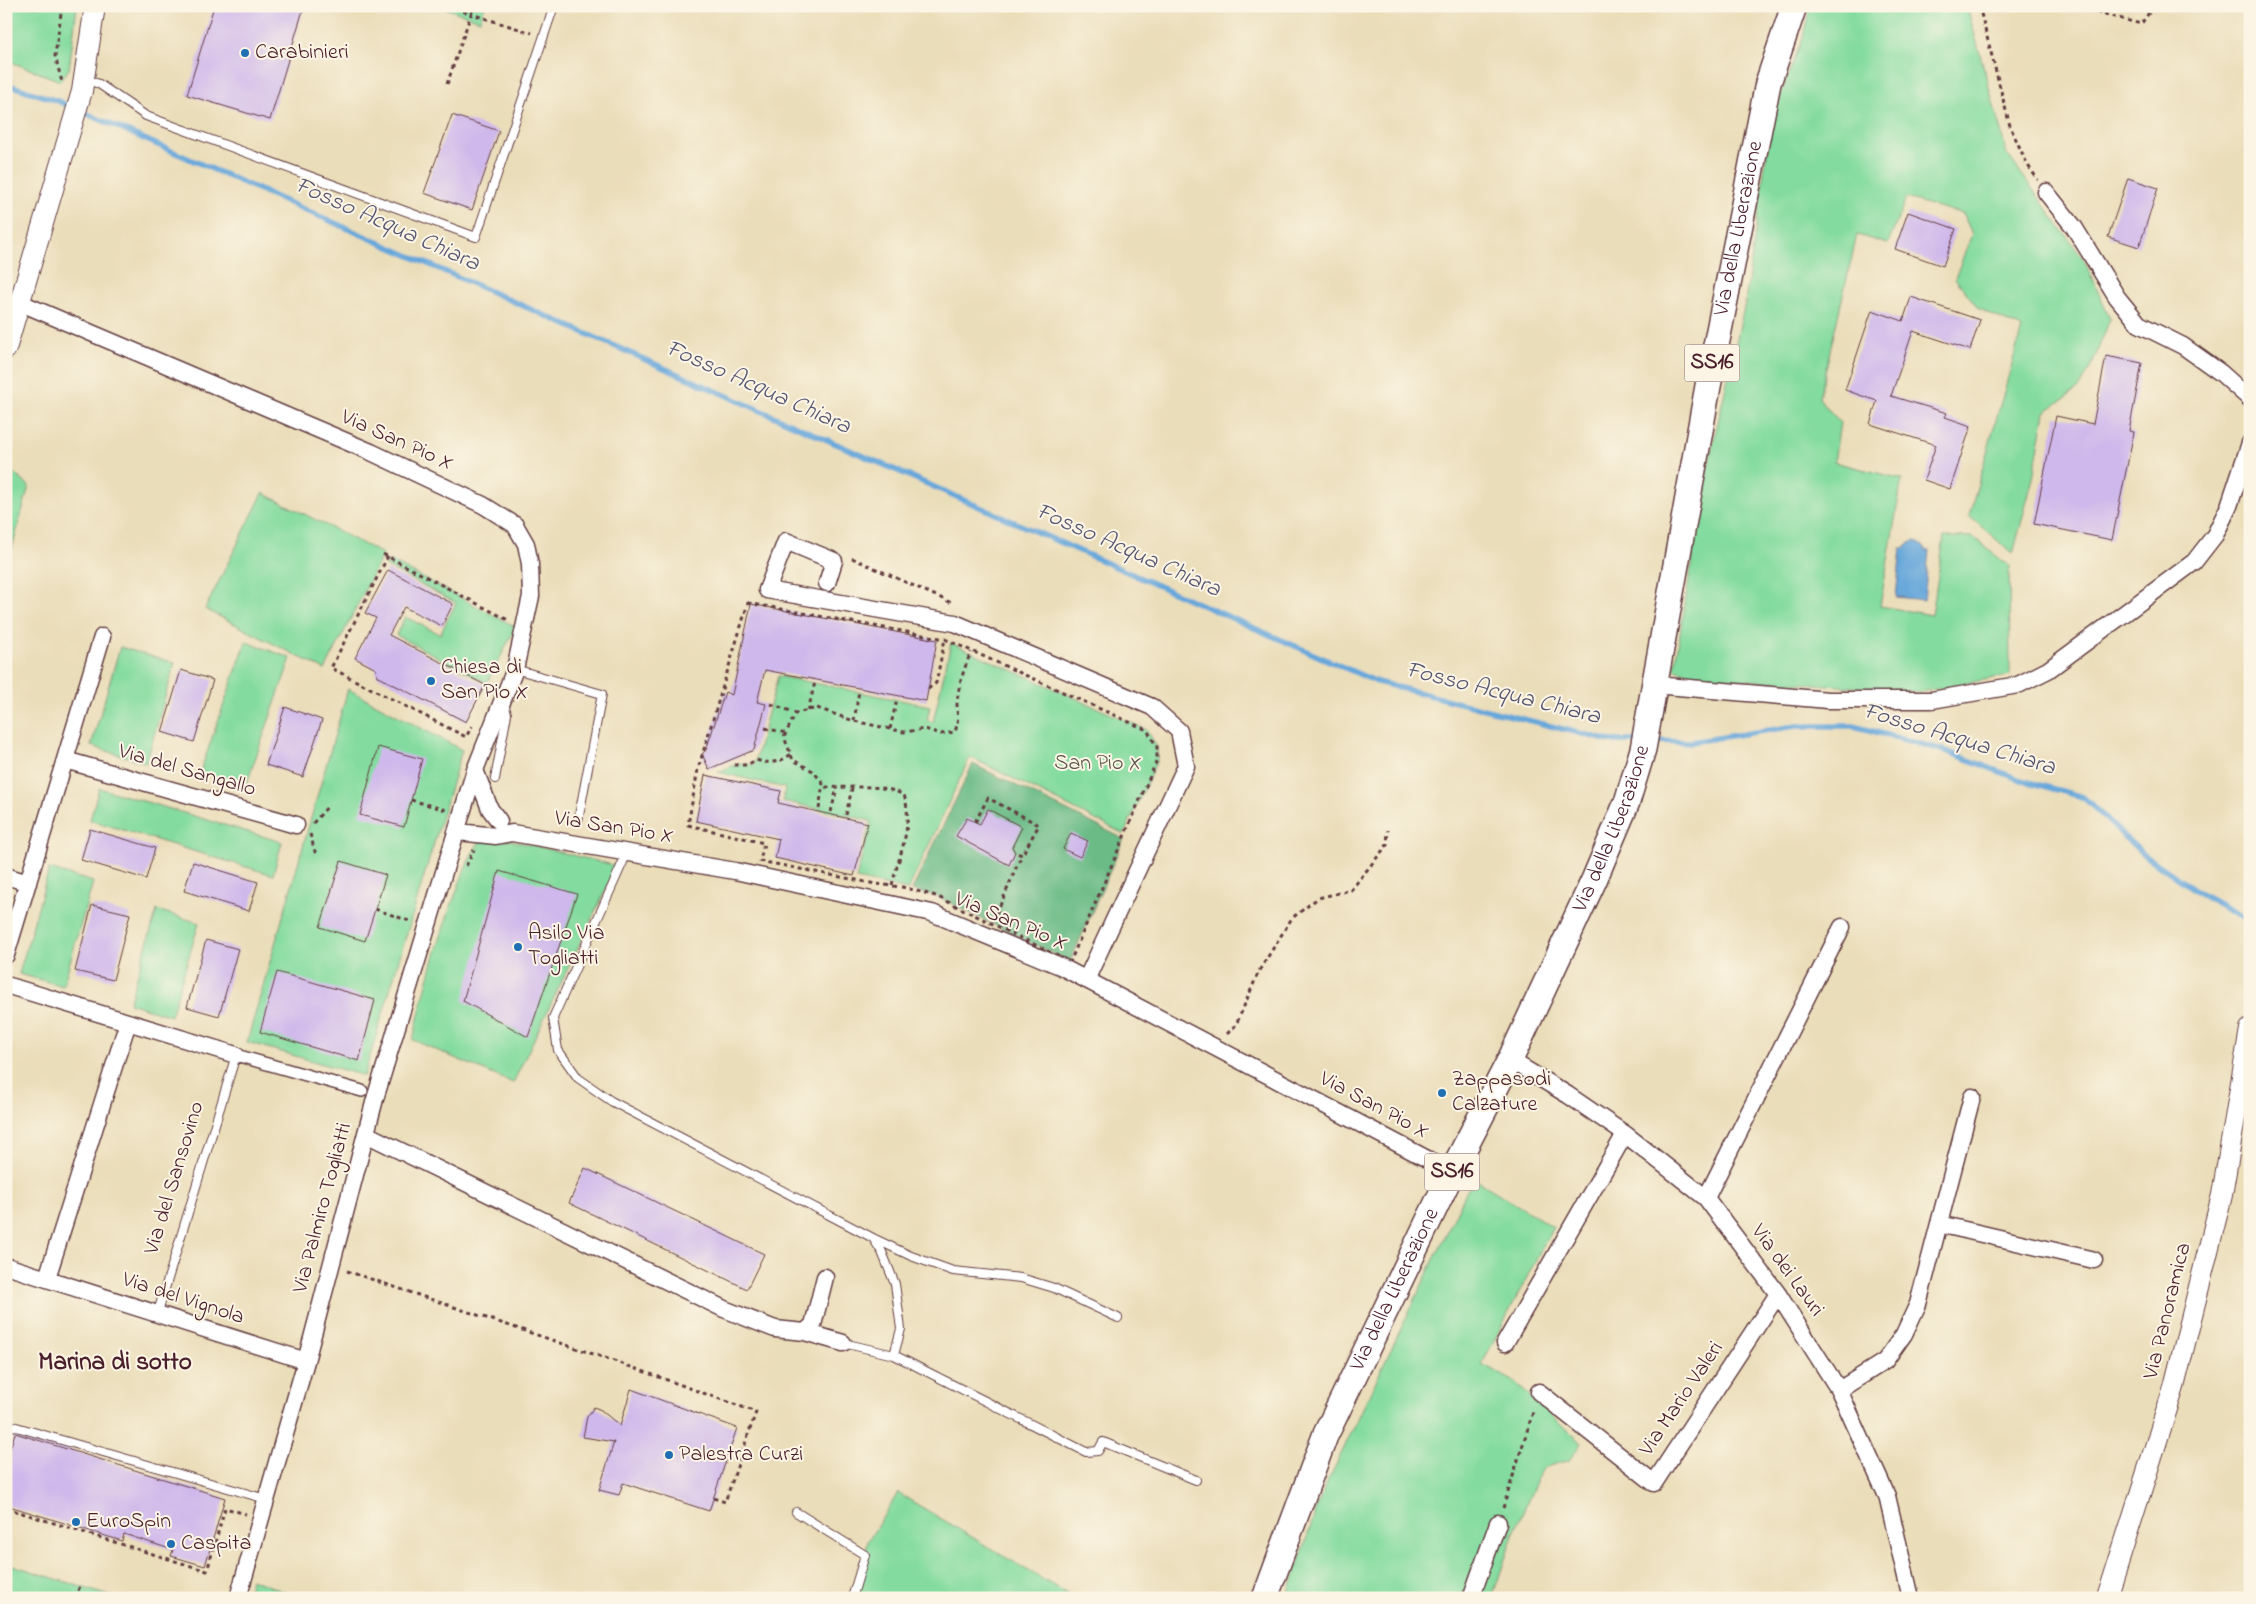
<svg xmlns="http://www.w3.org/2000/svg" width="2256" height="1604" viewBox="0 0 2256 1604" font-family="'Indie Flower',sans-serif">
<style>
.green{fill:#83db9f;stroke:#667d65}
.forest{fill:#6abb86;stroke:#5a6d58}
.water{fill:#67a7da;stroke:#586382}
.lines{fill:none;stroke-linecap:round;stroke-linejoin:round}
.stream{stroke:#67a7da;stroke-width:5.5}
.building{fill:#cfb8eb}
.service-casing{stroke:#623c40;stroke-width:10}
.pedestrian-casing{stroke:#623c40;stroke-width:14}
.minor-casing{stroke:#623c40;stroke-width:19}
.tertiary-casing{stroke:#623c40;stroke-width:22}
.primary-casing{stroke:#623c40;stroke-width:28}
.path{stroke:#623c40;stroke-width:3;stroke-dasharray:4 4;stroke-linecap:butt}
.service{stroke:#fff;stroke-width:8}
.pedestrian{stroke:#fff;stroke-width:11}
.minor{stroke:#fff;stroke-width:16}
.tertiary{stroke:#fff;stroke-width:20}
.primary{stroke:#fff;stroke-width:25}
.poi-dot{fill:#1f6fb2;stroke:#fcf5e5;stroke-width:2}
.labels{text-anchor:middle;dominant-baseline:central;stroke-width:4;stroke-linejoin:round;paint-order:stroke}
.shield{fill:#fcf5e5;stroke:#7f5f63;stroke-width:1}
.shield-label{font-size:21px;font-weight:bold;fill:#4a1f2b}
.poi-label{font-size:22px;fill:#4a1f2b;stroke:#fcf5e5;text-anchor:start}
.street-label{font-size:22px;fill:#4a1f2b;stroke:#fcf5e5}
.park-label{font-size:22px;fill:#5b574e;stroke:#fcf5e5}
.water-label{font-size:24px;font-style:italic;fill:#565571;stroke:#fcf5e5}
.quarter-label{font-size:25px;font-weight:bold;fill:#4a1f2b;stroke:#fcf5e5}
</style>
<rect width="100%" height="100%" fill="#fcf5e5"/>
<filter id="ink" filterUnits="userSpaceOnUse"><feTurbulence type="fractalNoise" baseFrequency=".02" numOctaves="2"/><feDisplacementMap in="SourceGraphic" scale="10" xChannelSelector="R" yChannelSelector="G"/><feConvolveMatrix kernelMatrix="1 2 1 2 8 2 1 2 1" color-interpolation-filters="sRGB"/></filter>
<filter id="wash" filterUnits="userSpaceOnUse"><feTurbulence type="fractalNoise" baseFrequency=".0096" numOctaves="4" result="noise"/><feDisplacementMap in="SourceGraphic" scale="20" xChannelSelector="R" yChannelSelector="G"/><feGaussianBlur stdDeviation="1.12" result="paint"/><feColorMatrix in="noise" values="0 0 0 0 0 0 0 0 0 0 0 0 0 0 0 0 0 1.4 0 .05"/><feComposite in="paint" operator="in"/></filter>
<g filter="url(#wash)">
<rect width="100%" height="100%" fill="#eaddb9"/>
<path class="green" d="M6,6H77L69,69L60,81L6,60Z
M438,6H485L480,20Z
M1810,6H1967L2007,154L2084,260L2110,319L2091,368L2077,390L2045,412L2033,478L2013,554L1969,516L2022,328L1979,309L1955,278L1972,234L1963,214L1906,198L1888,244L1857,235L1819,398L1840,423L1834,462L1902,479L1880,606L1932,615L1944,537H1973L2009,566L2010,675L1921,692L1800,683L1706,678L1674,669L1708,466L1745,303L1772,117L1803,37Z
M6,467L29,486L6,570Z
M263,493L383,554L325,670L205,609Z
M389,560L516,627L487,683L396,635L405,617L440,634L456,603L386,566Z
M246,642L291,658L245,788L200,772Z
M951,643L1147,730L1157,747V760L1124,834L970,757L908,890L856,879L871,821L783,801L785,788L718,772L739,763L754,765L778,676L930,706L927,720L933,722Z
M120,647L175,663L146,763L91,746Z
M348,689L462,750L364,1076L247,1042Z
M99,788L282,842L273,875L90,820Z
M510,840L617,866L513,1083L413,1040C425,989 438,939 457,890C464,872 469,856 480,841Z
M49,869L93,882L63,986L19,974Z
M157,910L199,923L171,1016L129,1003Z
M1473,1178L1553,1227L1482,1364L1513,1381L1582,1443L1569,1460L1542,1468L1513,1535L1492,1598H1287L1320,1498Z
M898,1493L1074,1598H858L868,1541Z
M6,1563L116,1598H6Z
M251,1579L301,1598H245Z"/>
<path class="forest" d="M973,764L1124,839L1070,962L936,896L912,890Z"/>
<path class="water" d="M1915,541L1923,546L1925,550L1929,551L1924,600L1896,597L1901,548H1905L1911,542Z"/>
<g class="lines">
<path class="stream" d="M6,84L58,101L1377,682L1610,741H1639
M1651,741L1691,742L1796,726H1854L1943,750L2021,780L2083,797L2143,854L2204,896L2250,921"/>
</g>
<g id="blocks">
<path class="building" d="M214,6H289L303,10L270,120L187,95Z
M452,115L499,131L472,210L424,193Z
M2128,178L2158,188L2139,247L2108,237Z
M1908,212L1956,229L1943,266L1895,249Z
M1911,297L1980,320L1970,350L1913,331L1891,396L1947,413L1945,417L1971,426L1950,489L1924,480L1936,445L1870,424L1877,401L1845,390L1872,310L1903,321Z
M2106,356L2142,363L2129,431L2134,432L2112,540L2034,524L2056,416L2093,424Z
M388,570L453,604L442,626L404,607L389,635L485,685L466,722L377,676L376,669L355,658L376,618L365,613Z
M751,604L937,640L926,701L765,670L757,702L766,704L754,750L709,769L702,754L706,750L725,692L732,695Z
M181,670L213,680L194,742L162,732Z
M285,707L322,720L303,777L266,765Z
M378,747L422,759L404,827L360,815Z
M705,775L781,791L778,803L868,823L854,876L775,858L779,839L696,821Z
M988,809L1022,827L1012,847L1015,852L1009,865L956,836L967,818L980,824Z
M90,829L155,848L146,879L81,860Z
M1071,833L1088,841L1080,857L1063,849Z
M341,861L386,875L365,941L320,927Z
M193,862L258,882L249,911L184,891Z
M499,871L577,894L528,1037L463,1001Z
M92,905L130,914L113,980L75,971Z
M206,940L238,949L219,1016L187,1007Z
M277,972L375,1000L359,1061L260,1032Z
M585,1168L764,1254L747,1289L569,1203Z
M631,1389L737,1428L709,1511L623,1483L619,1495L599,1490L614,1442L583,1437L587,1417L594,1407L601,1410L620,1426Z
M15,1433L225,1498L205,1566L171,1556L173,1550L124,1534L122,1541L6,1505V1461Z"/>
</g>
</g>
<g filter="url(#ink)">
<use href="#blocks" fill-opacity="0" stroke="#623c40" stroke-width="1"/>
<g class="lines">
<g class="service-casing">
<path id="service" d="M85,79L99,84L146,116L476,237L554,6
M515,669L602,694L578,821
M495,779L507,714L504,703
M627,853L553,1018L558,1050L578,1078L611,1101L873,1238L882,1252L895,1284L901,1329L894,1355
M875,1239L911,1256L953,1271L1021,1278L1054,1288L1118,1318
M157,1315L236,1055
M843,1343L894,1355L1086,1452L1098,1451L1103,1442L1196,1480
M6,1424L266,1499
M796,1512L865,1555L852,1598"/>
</g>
<g class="pedestrian-casing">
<path id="pedestrian" d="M236,1055L362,1091"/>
</g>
<g class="minor-casing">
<path id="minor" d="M2046,192L2074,227L2117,297L2139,324L2183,346L2221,373L2250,399
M21,303L371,452L483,505L515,525L526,544L530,564L531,596L515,669L475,770L375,1099L306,1361L238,1598
M827,583L834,561L786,541L767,590L955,623L1152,707L1179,731L1186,766L1086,980
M1655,685L1828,700H1932L2018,685L2048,670L2194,562L2215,535L2229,506L2250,443
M65,760L296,825
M475,770L490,809L499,821
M458,832L496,836L512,833L735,871L932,913L1060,966L1452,1172
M6,876L28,883
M6,955L102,637
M6,985L236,1055
M1510,1060L1568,1095L1625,1134L1706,1198L1778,1294L1839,1390L1887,1496L1911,1598
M366,1134L724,1309L775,1329L805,1332L813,1325L825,1277
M1706,1198L1842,927
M1939,1224L2094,1260
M6,1266L306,1361
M47,1278L128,1022
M805,1332L843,1343
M1505,1343L1625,1134
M1839,1390L1885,1361L1904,1334L1918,1304L1972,1097
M1539,1392L1654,1483L1778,1294
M1471,1598L1498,1523"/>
</g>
<g class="tertiary-casing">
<path id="tertiary" d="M6,349L82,91L95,6
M2107,1598L2174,1387L2222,1195L2250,1029"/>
</g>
<g class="primary-casing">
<g id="primary">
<path id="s1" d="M1265,1598L1325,1436L1452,1172L1510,1060L1594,880L1627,802L1643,749L1708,386L1768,83L1794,6"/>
</g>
</g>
<path class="path" d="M62,6L55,56L62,82
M448,6L471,14L474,6
M1979,6L2010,126L2027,164L2038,180
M2073,6L2141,24L2154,6
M447,84L471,14L532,33
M383,554L508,620
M388,556L331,668L466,737L472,726
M852,558L954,604
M748,603L945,639L1147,730L1157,747V760L1070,962L936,896L902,887L876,884L760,861L764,843L688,825L698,769Z
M928,689L936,683L945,639
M771,704L796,713
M808,711L815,682
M854,721L859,691
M765,728L786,733
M890,729L897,699
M734,765H747L756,760C769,764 780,763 791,754
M411,800L446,810
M819,809L823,783
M831,812L837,788
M846,815L852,788
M975,822L988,798L1039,825L1022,855
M313,823L329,805
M310,834L316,855
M466,866L474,850
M892,885C899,856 914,824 904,795C877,782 855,789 826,787L813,771L793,760L784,737L796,713L817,708L854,721L904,732L925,729L941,734L955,732C959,720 957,716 957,704C958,686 964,669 971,652
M375,909L412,922
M992,920C1005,899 1011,877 1022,855L1015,852
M1227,1034L1236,1025L1259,971L1292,918L1318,898L1351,890L1387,845L1388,830
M347,1271L620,1363L756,1412L725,1502L713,1498
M6,1508L207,1571L225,1508L246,1514
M1503,1508L1534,1409
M75,1598L80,1586"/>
<use href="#service" class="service"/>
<use href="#pedestrian" class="pedestrian"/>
<use href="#minor" class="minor"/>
<use href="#tertiary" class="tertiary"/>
<use href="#primary" class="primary"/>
</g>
</g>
<g class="poi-dot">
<circle cx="245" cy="53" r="5"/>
<circle cx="431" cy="681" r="5"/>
<circle cx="518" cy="947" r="5"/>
<circle cx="1442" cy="1093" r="5"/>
<circle cx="669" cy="1455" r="5"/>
<circle cx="76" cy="1522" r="5"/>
<circle cx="171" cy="1544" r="5"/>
</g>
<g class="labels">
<g class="shield">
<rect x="1684.5" y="344.5" width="55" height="37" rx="4"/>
<rect x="1424.5" y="1153.5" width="55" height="37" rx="4"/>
</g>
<g class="shield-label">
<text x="1712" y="363">SS16</text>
<text x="1452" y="1172">SS16</text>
</g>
<g class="poi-label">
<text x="255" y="53">Carabinieri</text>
<text x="441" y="668">Chiesa di<tspan x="441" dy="25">San Pio X</tspan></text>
<text x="528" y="934">Asilo Via<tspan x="528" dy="25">Togliatti</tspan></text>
<text x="1452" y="1080">Zappasodi<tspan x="1452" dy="25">Calzature</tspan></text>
<text x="679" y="1455">Palestra Curzi</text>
<text x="86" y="1522">EuroSpin</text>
<text x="181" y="1544">Caspita</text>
</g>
<g class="street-label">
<text stroke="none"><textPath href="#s1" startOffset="1460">Via della Liberazione</textPath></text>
<text transform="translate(397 441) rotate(24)">Via San Pio X</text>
<text transform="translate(187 771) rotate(16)">Via del Sangallo</text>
<text transform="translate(614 828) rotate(9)">Via San Pio X</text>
<text stroke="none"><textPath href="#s1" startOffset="845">Via della Liberazione</textPath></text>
<text transform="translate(1011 922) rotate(23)">Via San Pio X</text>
<text transform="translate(1374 1106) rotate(28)">Via San Pio X</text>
<text transform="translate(175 1178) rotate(-73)">Via del Sansovino</text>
<text transform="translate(323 1208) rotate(-75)">Via Palmiro Togliatti</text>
<text transform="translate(1787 1271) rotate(54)">Via dei Lauri</text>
<text stroke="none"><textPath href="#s1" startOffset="335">Via della Liberazione</textPath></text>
<text transform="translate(183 1299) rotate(18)">Via del Vignola</text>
<text transform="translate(2168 1311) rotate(-76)">Via Panoramica</text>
<text transform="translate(1682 1399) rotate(-56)">Via Mario Valeri</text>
</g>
<g class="park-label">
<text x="1098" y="764">San Pio X</text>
</g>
<g class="water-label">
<text transform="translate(387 225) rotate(24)">Fosso Acqua Chiara</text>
<text transform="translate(758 388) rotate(24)">Fosso Acqua Chiara</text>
<text transform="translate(1128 551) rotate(24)">Fosso Acqua Chiara</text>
<text transform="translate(1503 694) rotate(14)">Fosso Acqua Chiara</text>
<text transform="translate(1959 740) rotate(17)">Fosso Acqua Chiara</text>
</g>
<g class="quarter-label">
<text x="115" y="1363">Marina di sotto</text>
</g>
</g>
<rect width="2256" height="1604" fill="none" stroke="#fcf5e5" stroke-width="25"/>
</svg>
